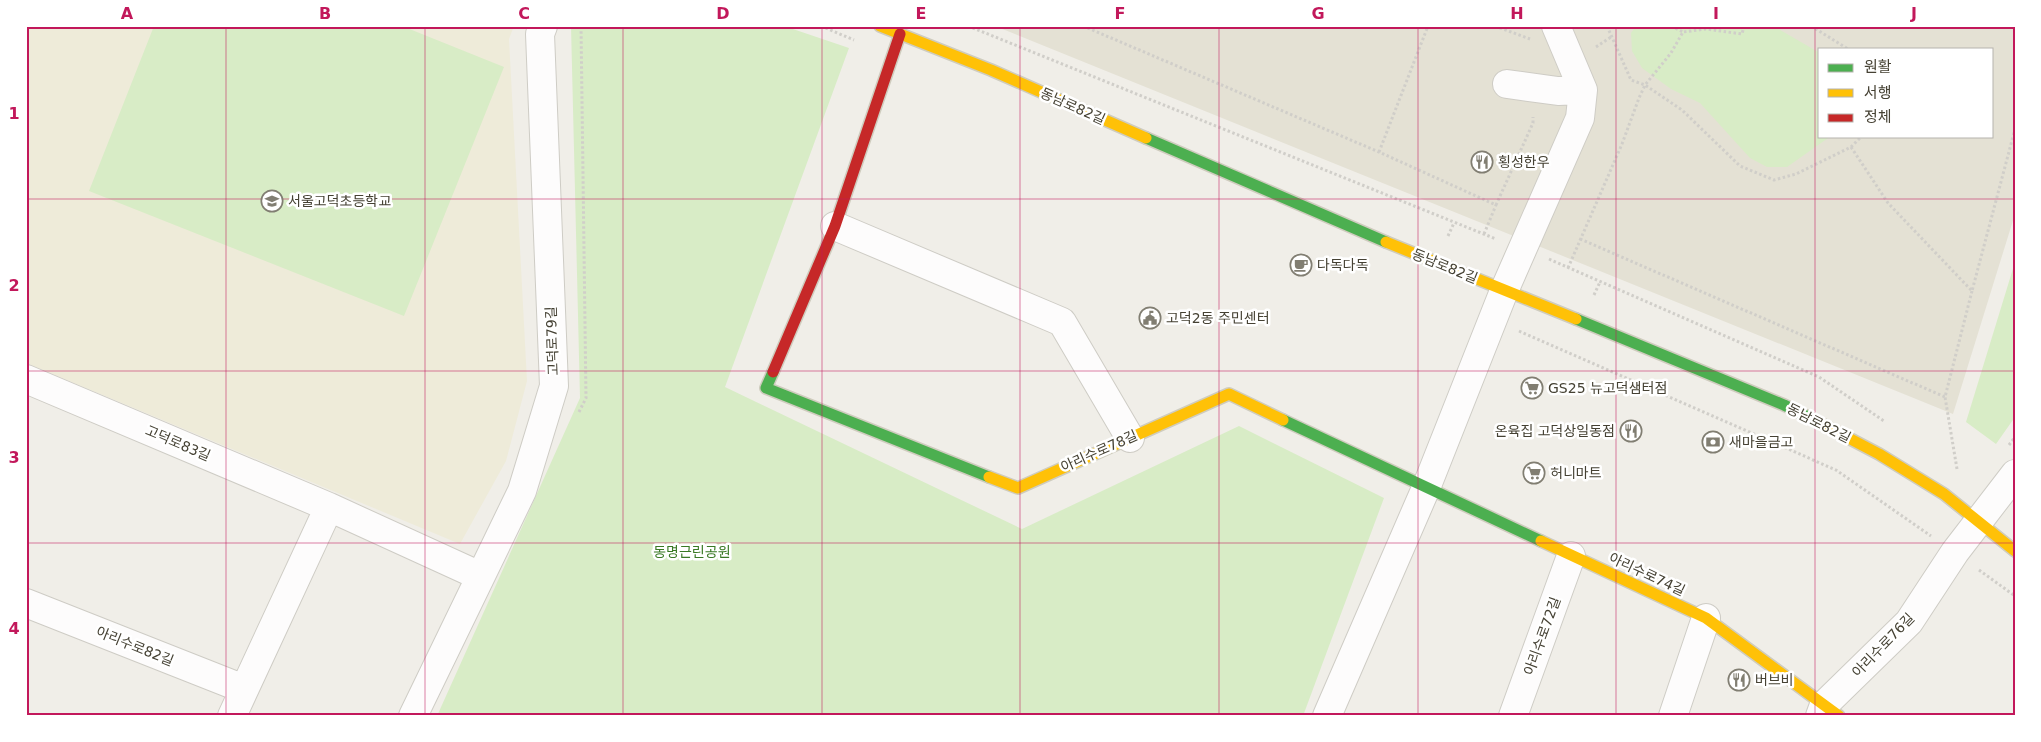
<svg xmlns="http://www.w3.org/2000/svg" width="2041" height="742" viewBox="0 0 2041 742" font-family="'DejaVu Sans','Noto Sans KR',sans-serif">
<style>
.residential{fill:#e4e1d4;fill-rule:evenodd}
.education{fill:#eeebd9}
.green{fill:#d8ecc6}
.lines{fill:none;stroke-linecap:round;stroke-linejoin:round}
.street-casing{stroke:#ceccc5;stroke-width:30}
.fast-casing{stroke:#cfccbe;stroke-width:14}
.slow-casing{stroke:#cfccbe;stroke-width:14}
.jam-casing{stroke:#cfccbe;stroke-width:14}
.path{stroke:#d0cec9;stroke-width:3;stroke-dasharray:2.5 2.5;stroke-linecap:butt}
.street{stroke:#fdfcfc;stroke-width:28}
.fast{stroke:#4caf50;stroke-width:11}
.slow{stroke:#ffc107;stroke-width:11}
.jam{stroke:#c62828;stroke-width:11}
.grid{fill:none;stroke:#c2185b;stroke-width:1;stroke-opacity:0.55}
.labels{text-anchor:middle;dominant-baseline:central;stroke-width:5;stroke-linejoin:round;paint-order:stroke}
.street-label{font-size:14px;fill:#454133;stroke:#fff}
.poi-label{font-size:14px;fill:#454133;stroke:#fff;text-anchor:start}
.park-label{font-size:14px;fill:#397924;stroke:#fff}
.neatline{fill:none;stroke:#c2185b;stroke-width:2}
.grid-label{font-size:16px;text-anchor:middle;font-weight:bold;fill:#c2185b}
</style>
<rect width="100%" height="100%" fill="#f0eee8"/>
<path class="residential" d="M995,26H2015V214L1953,414ZM1820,49H1992V136H1820Z"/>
<path class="education" d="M26,26H514L509,39L527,381L506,461L460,544L26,363Z"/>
<path class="green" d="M154,26H402L504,67L404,316L89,191Z
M571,26H784L849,48L725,387L1022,529L1239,426L1384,498L1303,716H437L580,398Z
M1636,26H1773L1820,53V136H1831L1787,167H1767L1750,158L1700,103L1671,89L1642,68L1632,51L1631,33Z
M2015,262V417L1996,444L1966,422Z"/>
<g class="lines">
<g class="street-casing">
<path id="street" d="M1507,84L1558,91L1583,90
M835,226L1062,322L1130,438
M26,379L329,507L480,576
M26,603L244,689
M232,716L329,507
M413,716L522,491L554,386L540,34L543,26
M1327,716L1426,488L1504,291L1580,118L1583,90L1556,26
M1513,716L1571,556
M1673,716L1706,618
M1820,716L1824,705L1909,622L1955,552L2015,474"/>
</g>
<g class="fast-casing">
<path id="fast" d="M1146,138L1386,242
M1576,319L1784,405L1818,422
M773,372L766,388L989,477
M1283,420L1541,541"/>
</g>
<g class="slow-casing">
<path id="slow" d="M880,26L991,70L1146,138
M1386,242L1576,319
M1818,422L1879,454L1944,494L2015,551
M989,477L1018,488L1229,394L1283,420
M1541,541L1706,618L1839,716"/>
</g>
<g class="jam-casing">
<path id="jam" d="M773,372L835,226L900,34"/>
</g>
<path class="path" d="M821,26L854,40
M968,26L1496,239
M1083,26L1379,152L1496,205L1533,123V117
M1495,26L1530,39
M1607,26L1631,80L1645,85L1682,110L1740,166L1774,180L1796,174L1851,147L1862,136
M1671,26L1683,32
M1811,26L1848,49
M1596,47L1611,37
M1851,147L1888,203L1972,291L2015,129
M1379,152L1428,26
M1484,234L1496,205
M1448,236L1454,223
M1580,239L1945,397
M1549,259L1819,377L1884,421
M1568,268L1622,144L1639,98L1645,85L1671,53L1683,32L1706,29L1742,34L1744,26
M1594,295L1600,282
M1519,331L1836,470L1931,536
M579,412L586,398L581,26
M2009,445L2015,437
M1957,469L1945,397L1972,291
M1979,570L2015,596"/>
<use href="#street" class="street"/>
<use href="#fast" class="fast"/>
<use href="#slow" class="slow"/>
<use href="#jam" class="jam"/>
</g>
<path class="grid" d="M226,26V716M425,26V716M623,26V716M822,26V716M1020,26V716M1219,26V716M1418,26V716M1616,26V716M1815,26V716M26,199H2015M26,371H2015M26,543H2015"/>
<defs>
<g id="restaurant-ring" transform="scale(1.125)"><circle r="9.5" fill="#fff" stroke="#817e72" stroke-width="1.5"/><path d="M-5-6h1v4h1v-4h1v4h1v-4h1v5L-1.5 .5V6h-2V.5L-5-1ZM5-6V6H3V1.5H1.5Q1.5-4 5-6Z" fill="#817e72"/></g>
<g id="school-ring" transform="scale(1.125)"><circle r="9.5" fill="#fff" stroke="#817e72" stroke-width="1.5"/><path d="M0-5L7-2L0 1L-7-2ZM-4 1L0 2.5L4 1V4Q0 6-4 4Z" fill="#817e72"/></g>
<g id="cafe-ring" transform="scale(1.125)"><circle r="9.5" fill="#fff" stroke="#817e72" stroke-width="1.5"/><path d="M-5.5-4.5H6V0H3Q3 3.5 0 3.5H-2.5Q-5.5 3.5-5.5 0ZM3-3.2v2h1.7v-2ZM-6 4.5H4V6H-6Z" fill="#817e72"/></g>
<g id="civic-ring" transform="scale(1.125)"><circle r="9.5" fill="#fff" stroke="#817e72" stroke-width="1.5"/><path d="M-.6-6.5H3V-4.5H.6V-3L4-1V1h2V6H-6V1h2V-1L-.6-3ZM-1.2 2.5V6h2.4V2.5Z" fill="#817e72"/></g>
<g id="supermarket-ring" transform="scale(1.125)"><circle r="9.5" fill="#fff" stroke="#817e72" stroke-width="1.5"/><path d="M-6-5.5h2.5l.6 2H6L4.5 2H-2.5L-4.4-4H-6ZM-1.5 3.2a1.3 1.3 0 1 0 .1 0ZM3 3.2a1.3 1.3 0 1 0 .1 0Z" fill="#817e72"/></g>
<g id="bank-ring" transform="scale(1.125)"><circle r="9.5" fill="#fff" stroke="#817e72" stroke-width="1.5"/><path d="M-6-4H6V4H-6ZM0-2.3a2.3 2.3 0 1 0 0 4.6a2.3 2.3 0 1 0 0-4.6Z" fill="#817e72"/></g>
</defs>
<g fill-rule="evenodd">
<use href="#restaurant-ring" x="1482" y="162"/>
<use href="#school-ring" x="272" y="201"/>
<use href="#cafe-ring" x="1301" y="265"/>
<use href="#civic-ring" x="1150" y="318"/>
<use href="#supermarket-ring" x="1532" y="388"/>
<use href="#restaurant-ring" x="1631" y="431"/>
<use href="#bank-ring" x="1713" y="442"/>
<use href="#supermarket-ring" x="1534" y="473"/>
<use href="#restaurant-ring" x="1739" y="680"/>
</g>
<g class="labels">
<g class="street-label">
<text transform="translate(1073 106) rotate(24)">동남로82길</text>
<text transform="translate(1445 266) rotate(22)">동남로82길</text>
<text transform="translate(552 341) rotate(-92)">고덕로79길</text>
<text transform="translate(1819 423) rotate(27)">동남로82길</text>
<text transform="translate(178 443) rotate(23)">고덕로83길</text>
<text transform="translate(1099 451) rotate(-24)">아리수로78길</text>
<text transform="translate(1647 574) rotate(25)">아리수로74길</text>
<text transform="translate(1542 636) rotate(-70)">아리수로72길</text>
<text transform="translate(1883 645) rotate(-46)">아리수로76길</text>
<text transform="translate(135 646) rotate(22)">아리수로82길</text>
</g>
<g class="poi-label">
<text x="1498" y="162">횡성한우</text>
<text x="288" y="201">서울고덕초등학교</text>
<text x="1317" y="265">다독다독</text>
<text x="1166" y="318">고덕2동 주민센터</text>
<text x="1548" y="388">GS25 뉴고덕샘터점</text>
<text x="1615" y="431" text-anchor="end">온육집 고덕상일동점</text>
<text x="1729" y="442">새마을금고</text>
<text x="1550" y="473">허니마트</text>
<text x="1755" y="680">버브비</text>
</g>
<g class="park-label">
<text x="692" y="552">동명근린공원</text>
</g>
</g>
<rect width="2041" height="742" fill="none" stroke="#ffffff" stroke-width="55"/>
<rect x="1818" y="48" width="175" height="90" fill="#ffffff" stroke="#b5b3ad"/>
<rect x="1828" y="64" width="25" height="8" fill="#4caf50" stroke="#b5b3ad"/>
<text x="1864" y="72" font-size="15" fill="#454133">원활</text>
<rect x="1828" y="89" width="25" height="8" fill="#ffc107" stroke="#b5b3ad"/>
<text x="1864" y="98" font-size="15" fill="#454133">서행</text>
<rect x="1828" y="114" width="25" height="8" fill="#c62828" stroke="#b5b3ad"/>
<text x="1864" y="122" font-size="15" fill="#454133">정체</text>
<rect x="28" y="28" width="1986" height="686" class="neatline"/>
<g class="grid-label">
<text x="127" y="19">A</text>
<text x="325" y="19">B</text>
<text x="524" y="19">C</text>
<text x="723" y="19">D</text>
<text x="921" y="19">E</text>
<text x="1120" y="19">F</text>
<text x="1318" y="19">G</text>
<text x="1517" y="19">H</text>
<text x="1716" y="19">I</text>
<text x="1914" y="19">J</text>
<text x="14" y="119">1</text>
<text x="14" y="291">2</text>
<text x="14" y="463">3</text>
<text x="14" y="634">4</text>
</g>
</svg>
